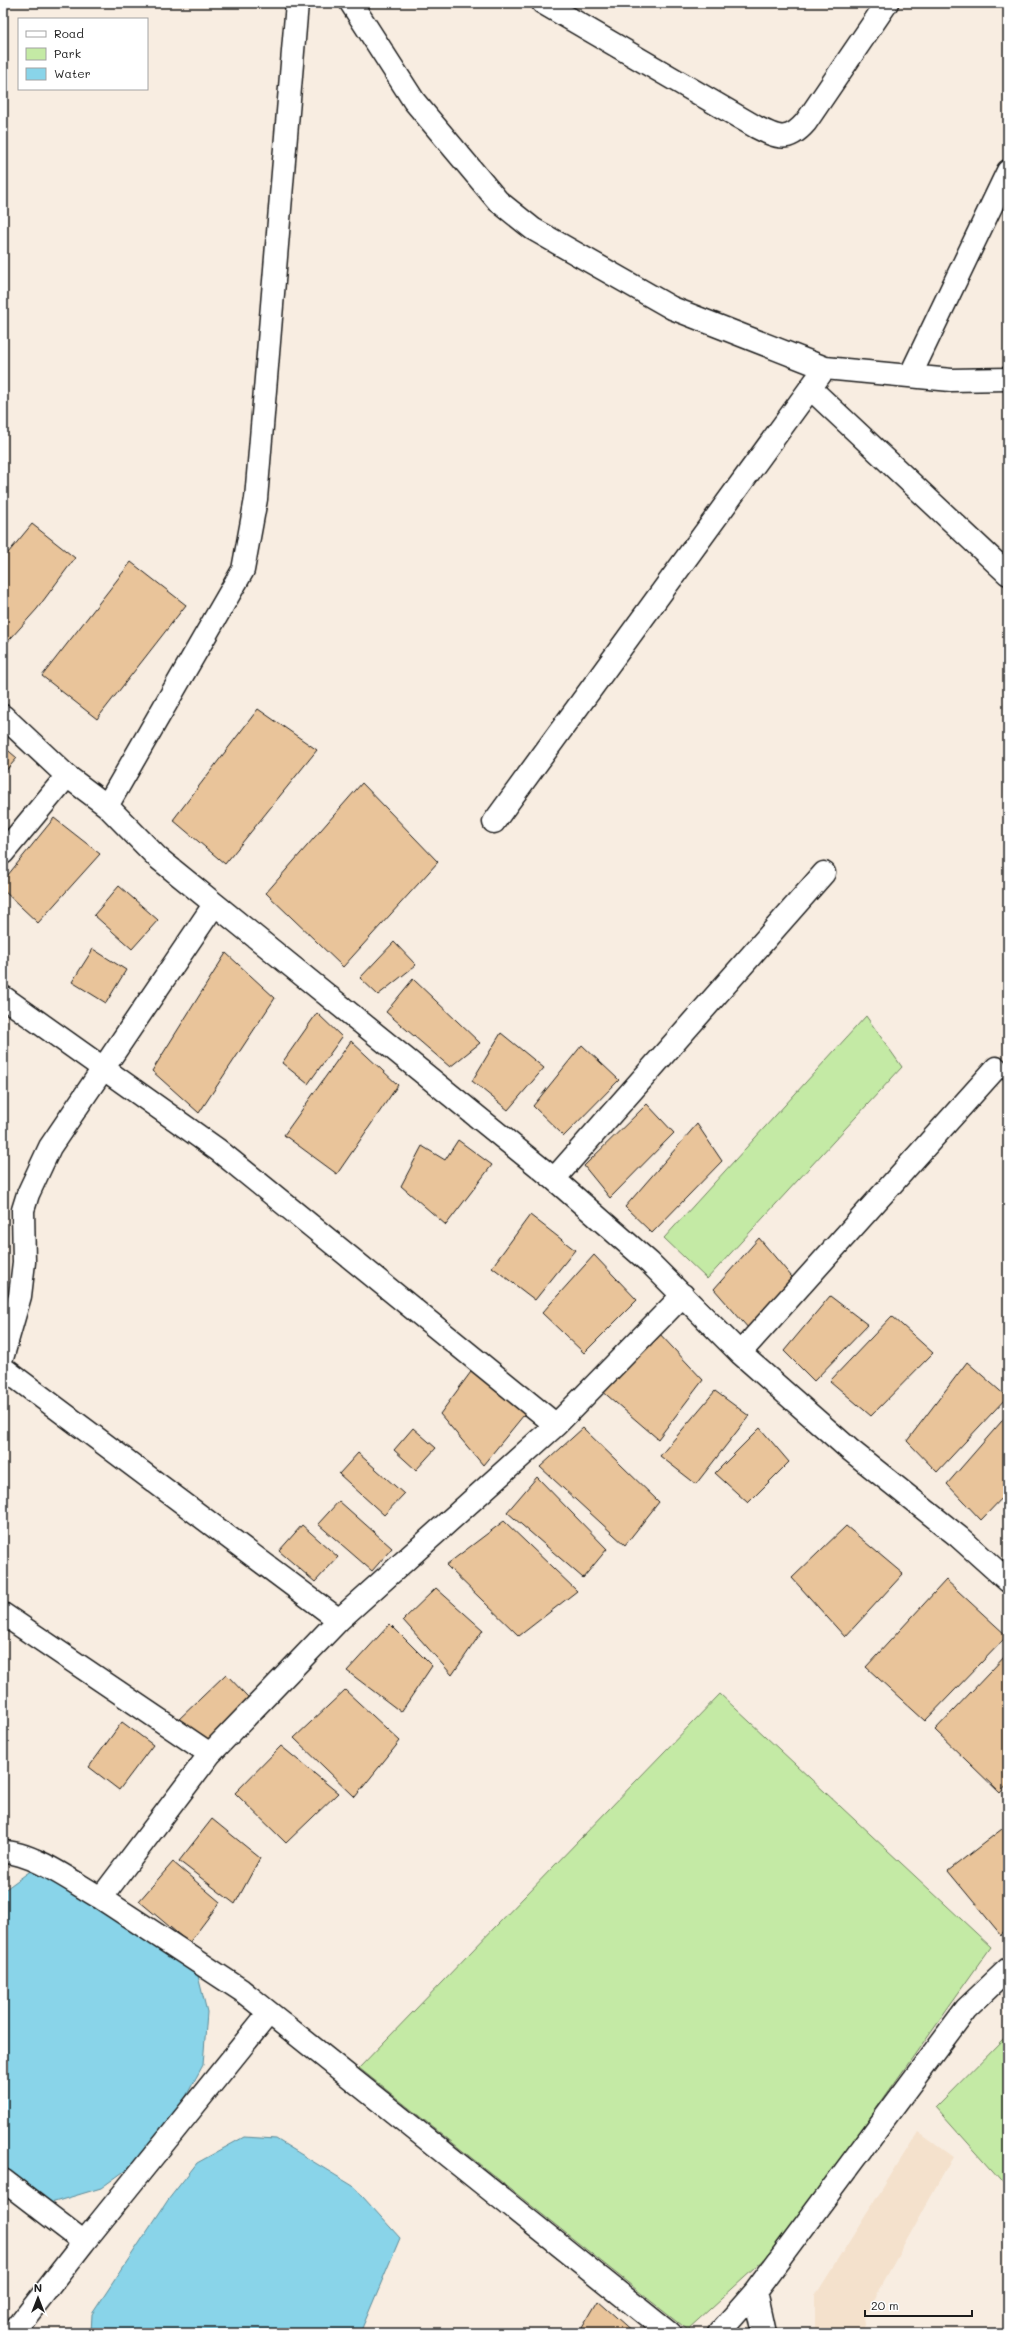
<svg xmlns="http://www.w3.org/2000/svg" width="1011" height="2336" viewBox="0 0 1011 2336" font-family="Mali,sans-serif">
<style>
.built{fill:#f4e1cc}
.green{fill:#c4eaa5;stroke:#708360}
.water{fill:#89d4e9;stroke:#5d8a97}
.building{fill:#e9c49a;stroke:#1c1c1c}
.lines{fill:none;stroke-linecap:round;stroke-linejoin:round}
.minor-casing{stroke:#1c1c1c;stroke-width:25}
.minor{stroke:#fff;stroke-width:22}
</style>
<rect width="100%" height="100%" fill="#f8ede1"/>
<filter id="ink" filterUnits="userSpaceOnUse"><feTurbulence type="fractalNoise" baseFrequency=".025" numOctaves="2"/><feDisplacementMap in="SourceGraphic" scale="8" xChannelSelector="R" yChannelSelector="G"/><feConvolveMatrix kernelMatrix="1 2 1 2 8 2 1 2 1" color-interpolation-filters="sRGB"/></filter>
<g filter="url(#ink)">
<path class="built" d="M918,2132L953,2157L864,2317L866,2333H815V2296Z"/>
<path class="green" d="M866,1016L902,1067L707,1279L664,1238Z
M720,1694L991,1947L778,2247L687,2330L359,2068Z
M1008,2034V2188L936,2107Z"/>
<path class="water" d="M40,1864L197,1972L207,2012L203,2065L159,2146L101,2188L41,2206L3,2172V1891Z
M244,2137L276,2139L353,2186L400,2238L360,2333H91L92,2314L168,2200L197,2163Z"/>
<path class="building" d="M32,524L75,558L37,609L3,647V559Z
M131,562L186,605L97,719L42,676Z
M258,709L317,750L225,864L173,820Z
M3,746L17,758L3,774Z
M362,783L438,862L343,967L266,893Z
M54,818L100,854L38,923L3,890V881Z
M119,886L158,920L132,949L94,915Z
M394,942L416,965L378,995L360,978Z
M93,949L126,970L106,1003L72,982Z
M226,953L275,998L199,1113L152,1071Z
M413,979L480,1043L450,1067L386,1012Z
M317,1013L342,1037L308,1084L282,1063Z
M501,1033L544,1068L508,1110L472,1081Z
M351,1041L398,1085L337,1174L284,1135Z
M582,1045L619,1080L564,1136L533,1106Z
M647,1104L674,1133L610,1198L584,1166Z
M697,1124L722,1161L652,1233L625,1207Z
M458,1140L492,1165L446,1225L401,1186L422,1146L445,1160Z
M530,1215L575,1250L535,1300L492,1267Z
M759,1238L797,1283L749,1329L714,1289Z
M594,1255L637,1300L584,1353L542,1313Z
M830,1296L868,1325L814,1381L784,1351Z
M892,1316L933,1353L871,1416L830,1381Z
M658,1332L703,1380L658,1439L601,1390Z
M967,1362L1007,1397L937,1472L907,1441Z
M476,1365L528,1410L483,1465L440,1414Z
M715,1391L749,1416L696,1484L660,1456Z
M1008,1414V1492L981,1520L947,1484Z
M413,1428L436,1448L416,1470L394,1450Z
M583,1428L659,1502L625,1545L540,1467Z
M760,1428L789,1462L748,1503L715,1473Z
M358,1453L404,1494L384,1515L339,1474Z
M537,1477L607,1549L583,1578L507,1512Z
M339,1501L392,1548L372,1571L318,1524Z
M504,1521L577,1591L519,1636L446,1565Z
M302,1525L338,1557L315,1582L279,1551Z
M846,1526L903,1574L845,1637L792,1578Z
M946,1580L1007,1636L925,1721L866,1667Z
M436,1588L483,1630L452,1675L403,1620Z
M390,1624L432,1666L401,1712L347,1671Z
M1008,1653V1784L1000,1793L935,1730Z
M226,1674L265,1715L216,1755L176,1722Z
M345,1690L400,1741L355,1797L294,1738Z
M122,1722L153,1745L119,1790L89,1767Z
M281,1746L338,1793L286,1843L235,1793Z
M212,1819L260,1858L235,1904L179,1861Z
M1002,1829L1008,1834V1926L1001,1935L948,1871Z
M173,1862L220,1902L189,1943L139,1901Z
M598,2301L634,2333H579Z"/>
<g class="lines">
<g class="minor-casing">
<path id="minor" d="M351,3L414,101L498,201L533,229L672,308L825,368L951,380L1008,379
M543,3L756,127C778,138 788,143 806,122L887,3
M910,376L1008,171
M810,388L1008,574
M3,716L67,776L107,806L158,858L554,1179L650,1263L740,1353L849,1449L959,1537L1008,1581
M107,806L243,570L256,499L297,3
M494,822L825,368
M3,853L67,776
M3,997L218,1150L556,1425
M554,1179L824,873
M740,1353L996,1068
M3,1355L20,1296L24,1262L23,1210L28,1194L50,1147L214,905
M3,1368L339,1620
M3,1614L210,1754
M3,1852C33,1852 74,1883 101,1898
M3,2180L84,2242L13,2333
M84,2242L268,2014
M755,2292L764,2333
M669,2333L241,1990L101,1898L210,1754L339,1620L556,1425L683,1295
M719,2333L755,2292L966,2009L1008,1969"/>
</g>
<use href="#minor" class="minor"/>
</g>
</g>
<rect width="1011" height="2336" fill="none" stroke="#fff" stroke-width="16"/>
<rect x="8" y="8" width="995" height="2320" fill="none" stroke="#1c1c1c" stroke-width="1.5" filter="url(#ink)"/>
<rect x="18" y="18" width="130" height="72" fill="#ffffff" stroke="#a4a4a4"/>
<rect x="26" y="31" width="20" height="6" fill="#ffffff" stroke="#a4a4a4"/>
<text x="54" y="38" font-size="12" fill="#1c1c1c">Road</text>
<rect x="26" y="48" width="20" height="12" fill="#c4eaa5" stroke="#a4a4a4"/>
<text x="54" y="58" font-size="12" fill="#1c1c1c">Park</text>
<rect x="26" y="68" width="20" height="12" fill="#89d4e9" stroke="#a4a4a4"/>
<text x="54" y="78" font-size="12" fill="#1c1c1c">Water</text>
<g transform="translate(38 2298)" stroke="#ffffff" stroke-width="3" paint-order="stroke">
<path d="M0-3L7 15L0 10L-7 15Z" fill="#1c1c1c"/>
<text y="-6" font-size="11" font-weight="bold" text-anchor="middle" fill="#1c1c1c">N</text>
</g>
<path d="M865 2310v6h107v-6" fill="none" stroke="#1c1c1c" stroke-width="2"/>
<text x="871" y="2310" font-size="12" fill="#1c1c1c" stroke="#ffffff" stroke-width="3" paint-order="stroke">20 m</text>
</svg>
